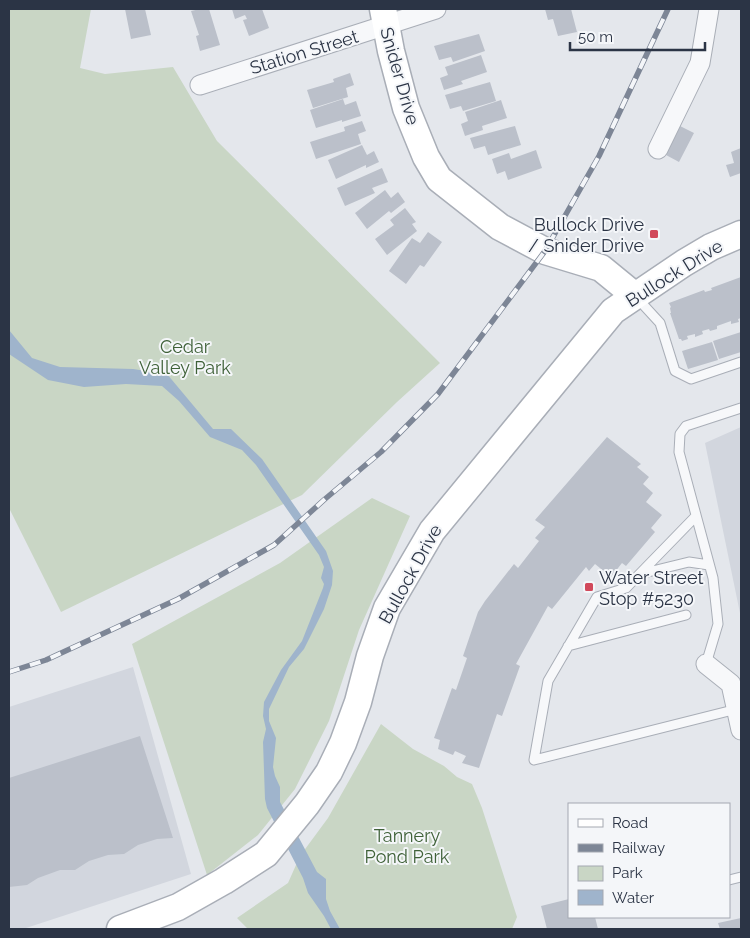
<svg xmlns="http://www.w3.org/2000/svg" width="750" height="938" viewBox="0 0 750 938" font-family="Raleway,sans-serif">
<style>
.built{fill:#d2d6de}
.green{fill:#c9d6c5}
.water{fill:#9fb4cc}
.building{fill:#bbc0ca}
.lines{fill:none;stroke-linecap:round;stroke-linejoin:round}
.lane-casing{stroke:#a9aeb7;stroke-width:11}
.street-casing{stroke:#a9aeb7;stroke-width:21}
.secondary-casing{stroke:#a9aeb7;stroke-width:29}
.lane{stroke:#f7f8fa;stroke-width:9}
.street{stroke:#f7f8fa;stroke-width:19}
.secondary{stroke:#fff;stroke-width:26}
.rail-casing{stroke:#7d8696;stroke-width:5.5}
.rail{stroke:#f4f6f9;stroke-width:4;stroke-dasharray:11;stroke-linecap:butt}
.poi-dot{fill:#d1495b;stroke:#f4f6f9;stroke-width:2}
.labels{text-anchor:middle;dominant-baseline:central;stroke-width:4;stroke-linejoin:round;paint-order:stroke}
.street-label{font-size:18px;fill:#2b3445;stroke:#f4f6f9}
.poi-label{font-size:18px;fill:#2b3445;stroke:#f4f6f9;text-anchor:end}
.park-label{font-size:18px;fill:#3f6138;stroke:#f4f6f9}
</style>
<rect width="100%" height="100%" fill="#e4e7ec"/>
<path class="built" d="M741,427V618L705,443Z
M133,667L191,874L23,929H9V707Z"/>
<path class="green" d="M9,9H91L80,68L105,74L173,67L217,141L440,363L397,402L302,495L61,612L9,508Z
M372,498L410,516L359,630L329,721L295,789L258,835L207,875L132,644L280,563Z
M381,724L413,749L444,766L457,777L472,784L482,808L517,917L512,929H248L237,918L288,883L300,856L328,818Z"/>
<path class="water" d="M9,330L32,358L60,367L133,369L167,374L213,429H231L262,459L326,551L333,571L332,585L324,609L304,649L289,667L269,709V721L276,738L273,767L275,776L280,787V802L317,872L326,879V899L330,911L340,929H331L324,916L308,893L303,878L267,808L265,799L263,742L266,729L263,716L264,702L281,670L302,641L323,588L324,584L321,578L324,567L319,555L256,465L242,450L210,437L179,401L162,386L126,384L84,387L48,380L9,354Z"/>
<path class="building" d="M125,9H145L151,35L131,39Z
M200,9H209L220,45L200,51L196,36L199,35L191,11Z
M232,9H262L269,28L249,36L243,20L247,19L245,15L235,19Z
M545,9H571L577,32L558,36L553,19L548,20Z
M479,34L485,51L453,62L451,57L439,60L434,46Z
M481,55L487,72L461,81L463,84L444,90L440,78L448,75L445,67Z
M350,73L354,85L346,88L348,97L313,108L307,90L334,82L333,79Z
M490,82L496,101L463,111L461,106L450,109L445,95Z
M343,99L345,105L356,101L361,116L342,122V120L316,128L310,110Z
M501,100L507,118L482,126L483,130L465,136L461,124L468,121L465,112Z
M362,121L366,131L358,134L361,144L316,159L310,142L345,131L344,127Z
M515,126L521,145L488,155L485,146L474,149L470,138Z
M680,126L694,133L679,162L666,155Z
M362,145L367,155L374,151L379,162L366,168V165L336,179L328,160Z
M741,148V173L730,177L726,165L734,163L731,152Z
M536,150L542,168L508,180L505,171L497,174L492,159L509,153L511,159Z
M382,168L388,182L372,188L375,193L345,206L337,188Z
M385,190L391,198L398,192L405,202L391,213L389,211L367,229L355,213Z
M405,208L416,222L412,224L417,231L387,255L375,239L394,225L390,220Z
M428,232L442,242L424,267L420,265L406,284L389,271L412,238L420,243Z
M741,277V318L738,319L739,322L731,324V321L717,326V329L710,331L709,329L702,331L703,334L695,337V334L687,336L688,339L682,341L681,339H679L670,313H671L670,308L671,307L669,303L704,290L705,292L712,290L711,288Z
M741,332V352L719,359L713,341Z
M712,342L718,360L688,369L682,351Z
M607,437L641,464L637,467L649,477L643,484L653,493L646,502L662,515L651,528L655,532L626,566L622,563L611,577L595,564L589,571L586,567L552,609L548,606L516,664L520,666L502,716L497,714L479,768L462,763L466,756L455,751L453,755L438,749L440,740L434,738L452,688L456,690L467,658L463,656L478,612L485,601L514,564L518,568L539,541L535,538L545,527L535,520Z
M140,736L173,838L157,839L138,845L124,854L108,855L89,861L75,870H60L38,878L27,885L9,887V778Z
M569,899V917H595L598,929H547L541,906Z
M741,918V929H720L718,923Z"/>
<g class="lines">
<g class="lane-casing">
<path id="lane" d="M637,298L660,323L675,371L691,379L741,362
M696,516L626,588L597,597L548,681L534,760L737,709
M640,574L689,562L709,565
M568,646L686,615
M706,664L718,624L713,578L679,452L680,434L686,426L741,408
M729,880L741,877"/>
</g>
<g class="street-casing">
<path id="street" d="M200,85L436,9
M658,149L700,63L709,9
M706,664L731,684L741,730"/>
</g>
<g class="secondary-casing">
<path id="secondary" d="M383,9L391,51L406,108L426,157L439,179L500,227L545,251L601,268L634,295
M120,929L178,907L224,881L266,854L307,804L329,772L343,743L358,702L370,656L387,608L432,531L613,311L684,263L711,247L741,234"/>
</g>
<use href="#lane" class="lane"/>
<use href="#street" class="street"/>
<use href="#secondary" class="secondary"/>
<g class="rail-casing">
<path id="rail" d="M9,672L46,660L178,599L274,545L325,499L381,452L438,394L545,251L599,156L668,9"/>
</g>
<use href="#rail" class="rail"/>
</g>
<g class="poi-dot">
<rect x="649" y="229" width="10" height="10" rx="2.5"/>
<rect x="584" y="582" width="10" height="10" rx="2.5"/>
</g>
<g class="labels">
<g class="street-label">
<text transform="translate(304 52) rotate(-17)">Station Street</text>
<text transform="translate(400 76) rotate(74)">Snider Drive</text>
<text transform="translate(674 273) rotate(-32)">Bullock Drive</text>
<text transform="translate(410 574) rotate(-61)">Bullock Drive</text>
</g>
<g class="poi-label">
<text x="644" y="224">Bullock Drive<tspan x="644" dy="21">/ Snider Drive</tspan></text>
<text x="599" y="577" text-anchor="start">Water Street<tspan x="599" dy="21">Stop #5230</tspan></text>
</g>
<g class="park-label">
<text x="185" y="346">Cedar<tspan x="185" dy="21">Valley Park</tspan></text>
<text x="407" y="835">Tannery<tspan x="407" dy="21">Pond Park</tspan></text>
</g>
</g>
<rect width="750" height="938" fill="none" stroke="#2b3445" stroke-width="20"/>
<rect x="568" y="803" width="162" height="115" fill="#f4f6f9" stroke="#a4a8b1"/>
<rect x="578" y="819" width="25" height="8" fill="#ffffff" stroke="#a4a8b1"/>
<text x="612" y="828" font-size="15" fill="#2b3445">Road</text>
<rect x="578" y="844" width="25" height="8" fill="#7d8696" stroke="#a4a8b1"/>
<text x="612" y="853" font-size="15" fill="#2b3445">Railway</text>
<rect x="578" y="866" width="25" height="15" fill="#c9d6c5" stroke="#a4a8b1"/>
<text x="612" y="878" font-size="15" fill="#2b3445">Park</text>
<rect x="578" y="890" width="25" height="15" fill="#9fb4cc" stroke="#a4a8b1"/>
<text x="612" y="903" font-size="15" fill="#2b3445">Water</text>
<path d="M570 42v8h135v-8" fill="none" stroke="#2b3445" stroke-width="2.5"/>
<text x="578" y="42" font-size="15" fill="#2b3445" stroke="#f4f6f9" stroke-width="4" paint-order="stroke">50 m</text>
</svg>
